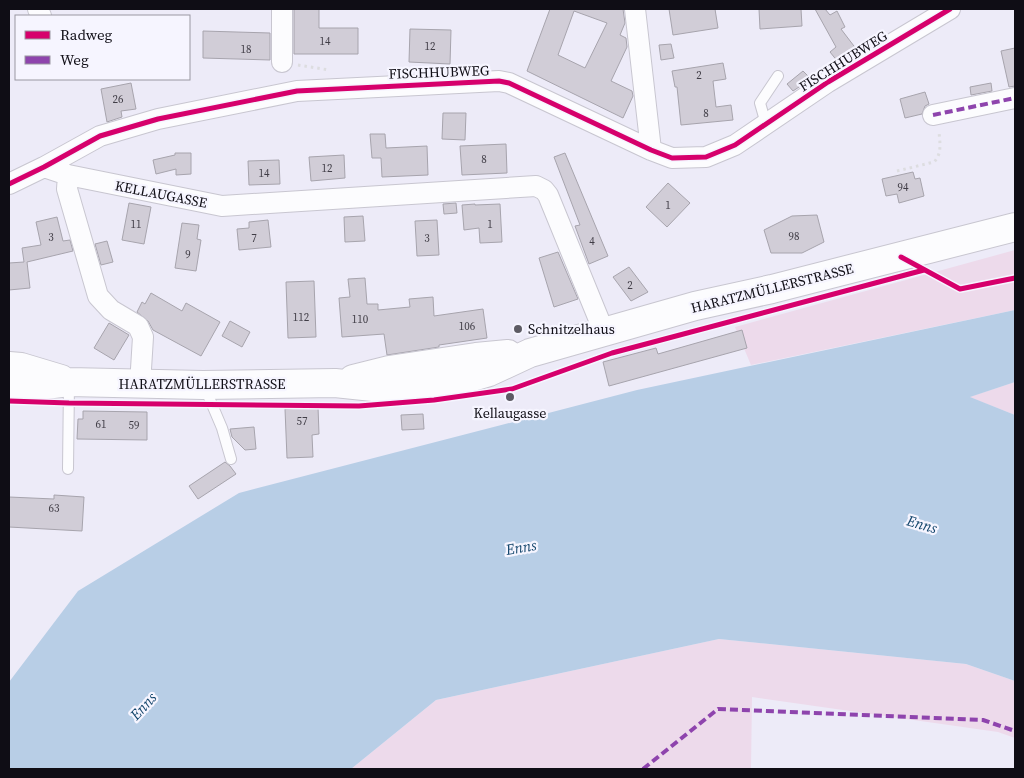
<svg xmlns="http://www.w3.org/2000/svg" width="1024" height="778" viewBox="0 0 1024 778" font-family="'Source Serif 4',serif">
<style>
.green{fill:#eddaeb}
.water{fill:#b8cee6}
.building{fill:#d1cdd7;stroke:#a7a4ad;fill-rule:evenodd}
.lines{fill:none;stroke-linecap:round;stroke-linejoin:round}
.service-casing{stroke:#c8c6d0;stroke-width:12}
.minor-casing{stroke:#c8c6d0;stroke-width:22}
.primary-casing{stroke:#c8c6d0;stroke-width:30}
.path{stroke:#dddde0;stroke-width:3;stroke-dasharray:2.5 4;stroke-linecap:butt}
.service{stroke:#fcfcfe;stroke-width:10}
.minor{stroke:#fcfcfe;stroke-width:20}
.primary{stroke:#fcfcfe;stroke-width:28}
.quiet{stroke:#8e44ad;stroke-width:4;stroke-dasharray:8 4;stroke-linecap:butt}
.cycleway-casing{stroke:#f6f5ff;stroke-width:8}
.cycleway{stroke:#d6006c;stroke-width:5}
.poi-dot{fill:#5d5b64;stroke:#f6f5ff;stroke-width:2}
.labels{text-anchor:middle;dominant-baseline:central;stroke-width:4.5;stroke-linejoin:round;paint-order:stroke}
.number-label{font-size:11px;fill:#403d46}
.street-label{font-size:14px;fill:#0f0d15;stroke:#f6f5ff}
.poi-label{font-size:14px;fill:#0f0d15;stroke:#f6f5ff;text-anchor:start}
.water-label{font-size:15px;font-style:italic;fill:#14466c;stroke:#f6f5ff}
</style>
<rect width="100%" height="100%" fill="#edebf8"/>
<path class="green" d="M1015,250V310L751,365L735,327Z
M1015,382V415L969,397Z
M719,639L966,664L1015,681V738L998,732L752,697L751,769H351L436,700Z"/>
<path class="water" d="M1015,310V382L970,397L1015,415V681L966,664L719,639L436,700L351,769H9V682L78,591L239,493L637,390Z"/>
<path class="building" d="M294,9H319V28H358V54H294Z
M550,9H623L625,23L620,35L626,38L627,47L611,81L632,91L633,96L623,118L527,71ZM574,11L607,23L585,68L558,55Z
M669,9H715L718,28L673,35Z
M759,9H801L802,26L760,29Z
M815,9H825L830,15L837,11L845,27L841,29L857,50L838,62L830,52L836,47Z
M410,29L451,30L450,64L409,62Z
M203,31L270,33V60L203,58Z
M671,44L674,58L661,60L659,45Z
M1015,48V86L1009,87L1001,51Z
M723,63L726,79L713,81L716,107L731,105L733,120L681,125L677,87H675L672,71Z
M803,71L811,79L793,91L787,84Z
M131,83L136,109L121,111L122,117L107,122L101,89Z
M991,83L992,91L971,95L970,87Z
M925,92L929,104L925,106L922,114L905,118L900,99Z
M443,113H466L465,140L442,139Z
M370,134H385L386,148L427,146L428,175L382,177L381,158H372Z
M506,144L507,173L462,175L460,146Z
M175,153H191V174L176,175V169L156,174L153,160L175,155Z
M565,153L608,256L589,264L575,226L580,225L554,157Z
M344,155L345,178L311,181L309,157Z
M279,160L280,184L249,185L248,161Z
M913,172L915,179L920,178L924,196L899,203L897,194L886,196L882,179Z
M668,183L690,203L667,227L646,207Z
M129,203L151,207L144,244L122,240Z
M456,203L457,213L444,214L443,204Z
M475,204V205L500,204L502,242L480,243L479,228L464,230L462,205Z
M817,215L824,242L802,253H771L764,230L792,216Z
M363,216L365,241L345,242L344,217Z
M57,217L63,241L70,240L73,251L27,262L30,288L9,290V263L24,262L22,248L41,245L36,222Z
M268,220L271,247L239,250L237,229L249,228V222Z
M437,220L439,255L417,256L415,221Z
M182,223L199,225L197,239L201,240L196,271L175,268Z
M107,241L113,262L101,265L95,244Z
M558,252L578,299L554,307L539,258Z
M629,267L648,292L631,301L613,277Z
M365,278L367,304H378V310L410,307L409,299L433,297L434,316L483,309L487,338L439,345V347L387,355L384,334L342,337L339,298L350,297L348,279Z
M314,281L316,337L288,338L286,282Z
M151,293L182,311L186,303L220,322L201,356L153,330L148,321L137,312L142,302L145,304Z
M230,321L250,332L242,347L222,336Z
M109,323L129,335L114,360L94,348Z
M742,330L747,348L609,386L603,362L656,348L658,354Z
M318,407L319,434L312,435L313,457L287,458L285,409Z
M83,411L147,412V440L77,439L78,419H83Z
M423,414L424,429L402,430L401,415Z
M254,427L256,449L245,450L232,437L230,429Z
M225,462L230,466L236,474L198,499L189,486Z
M54,495L84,497L82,531L9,527V497L54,499Z"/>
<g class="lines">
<g class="service-casing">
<path id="service" d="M766,124L760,103L778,76
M205,388L222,428L231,459
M68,469L69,383"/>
</g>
<g class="minor-casing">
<path id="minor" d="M38,9L41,16
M282,9V62
M635,9L651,150
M933,115L1015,98
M44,167L68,175L222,206L536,186L544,190L548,195L604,332
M68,175L67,189L98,296L111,310L138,326L143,337L140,385
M9,184L44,167L100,136L158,119L297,91L499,81L509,83L651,150L672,158L706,157L735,145L828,82L950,9"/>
</g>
<g class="primary-casing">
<path id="primary" d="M9,366L21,367L61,379
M353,379L389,370L476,357L508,354
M9,387L21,388L69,382L203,385L335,383L392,389L434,385L472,377L489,372L530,353L695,306L772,289L1015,227"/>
</g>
<path class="path" d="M298,65L329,70
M897,171L934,162C942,154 940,143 939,132"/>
<use href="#service" class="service"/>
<use href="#minor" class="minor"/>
<use href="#primary" class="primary"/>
<path class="quiet" d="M933,115L1015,98
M643,769L718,709L983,720L1015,731"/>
<g class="cycleway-casing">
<path id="cycleway" d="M9,184L44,167L100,136L158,119L297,91L499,81L509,83L651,150L672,158L706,157L735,145L828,82L950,9
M901,257L960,289L1015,278
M9,401L69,403L359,406L434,400L512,389L612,353L924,270"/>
</g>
<use href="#cycleway" class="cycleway"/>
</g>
<g class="poi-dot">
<circle cx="518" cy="329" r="5"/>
<circle cx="510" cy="397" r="5"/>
</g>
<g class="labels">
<g class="number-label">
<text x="325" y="41">14</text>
<text x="430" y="46">12</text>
<text x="246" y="49">18</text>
<text x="699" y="75">2</text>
<text x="118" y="99">26</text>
<text x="706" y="113">8</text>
<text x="484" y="159">8</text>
<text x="327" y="168">12</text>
<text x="264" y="173">14</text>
<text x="903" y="187">94</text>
<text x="668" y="205">1</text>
<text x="136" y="224">11</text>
<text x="490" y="224">1</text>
<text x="794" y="236">98</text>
<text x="51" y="237">3</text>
<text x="254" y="238">7</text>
<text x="427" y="238">3</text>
<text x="592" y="241">4</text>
<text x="188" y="254">9</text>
<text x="630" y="285">2</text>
<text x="301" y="317">112</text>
<text x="360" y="319">110</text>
<text x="467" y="326">106</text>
<text x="302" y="421">57</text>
<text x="101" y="424">61</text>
<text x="134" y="425">59</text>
<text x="54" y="508">63</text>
</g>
<g class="street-label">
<text transform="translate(843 61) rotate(-32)">FISCHHUBWEG</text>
<text transform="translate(439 72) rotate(-2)">FISCHHUBWEG</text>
<text transform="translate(161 194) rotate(11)">KELLAUGASSE</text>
<text transform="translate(772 288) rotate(-14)">HARATZMÜLLERSTRASSE</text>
<text x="202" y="384">HARATZMÜLLERSTRASSE</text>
</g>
<g class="poi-label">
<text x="528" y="329">Schnitzelhaus</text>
<text x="510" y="413" text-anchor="middle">Kellaugasse</text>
</g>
<g class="water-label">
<text transform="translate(922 524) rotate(16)">Enns</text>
<text transform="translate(521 547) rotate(-10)">Enns</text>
<text transform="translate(143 706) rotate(-48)">Enns</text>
</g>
</g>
<rect width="1024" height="778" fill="none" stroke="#0f0d15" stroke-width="20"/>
<rect x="15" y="15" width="175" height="65" fill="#f6f5ff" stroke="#9a98a1"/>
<rect x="25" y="31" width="25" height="8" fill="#d6006c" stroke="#9a98a1"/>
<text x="60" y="40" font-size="15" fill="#0f0d15">Radweg</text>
<rect x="25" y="56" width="25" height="8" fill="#8e44ad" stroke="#9a98a1"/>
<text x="60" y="65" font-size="15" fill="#0f0d15">Weg</text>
</svg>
